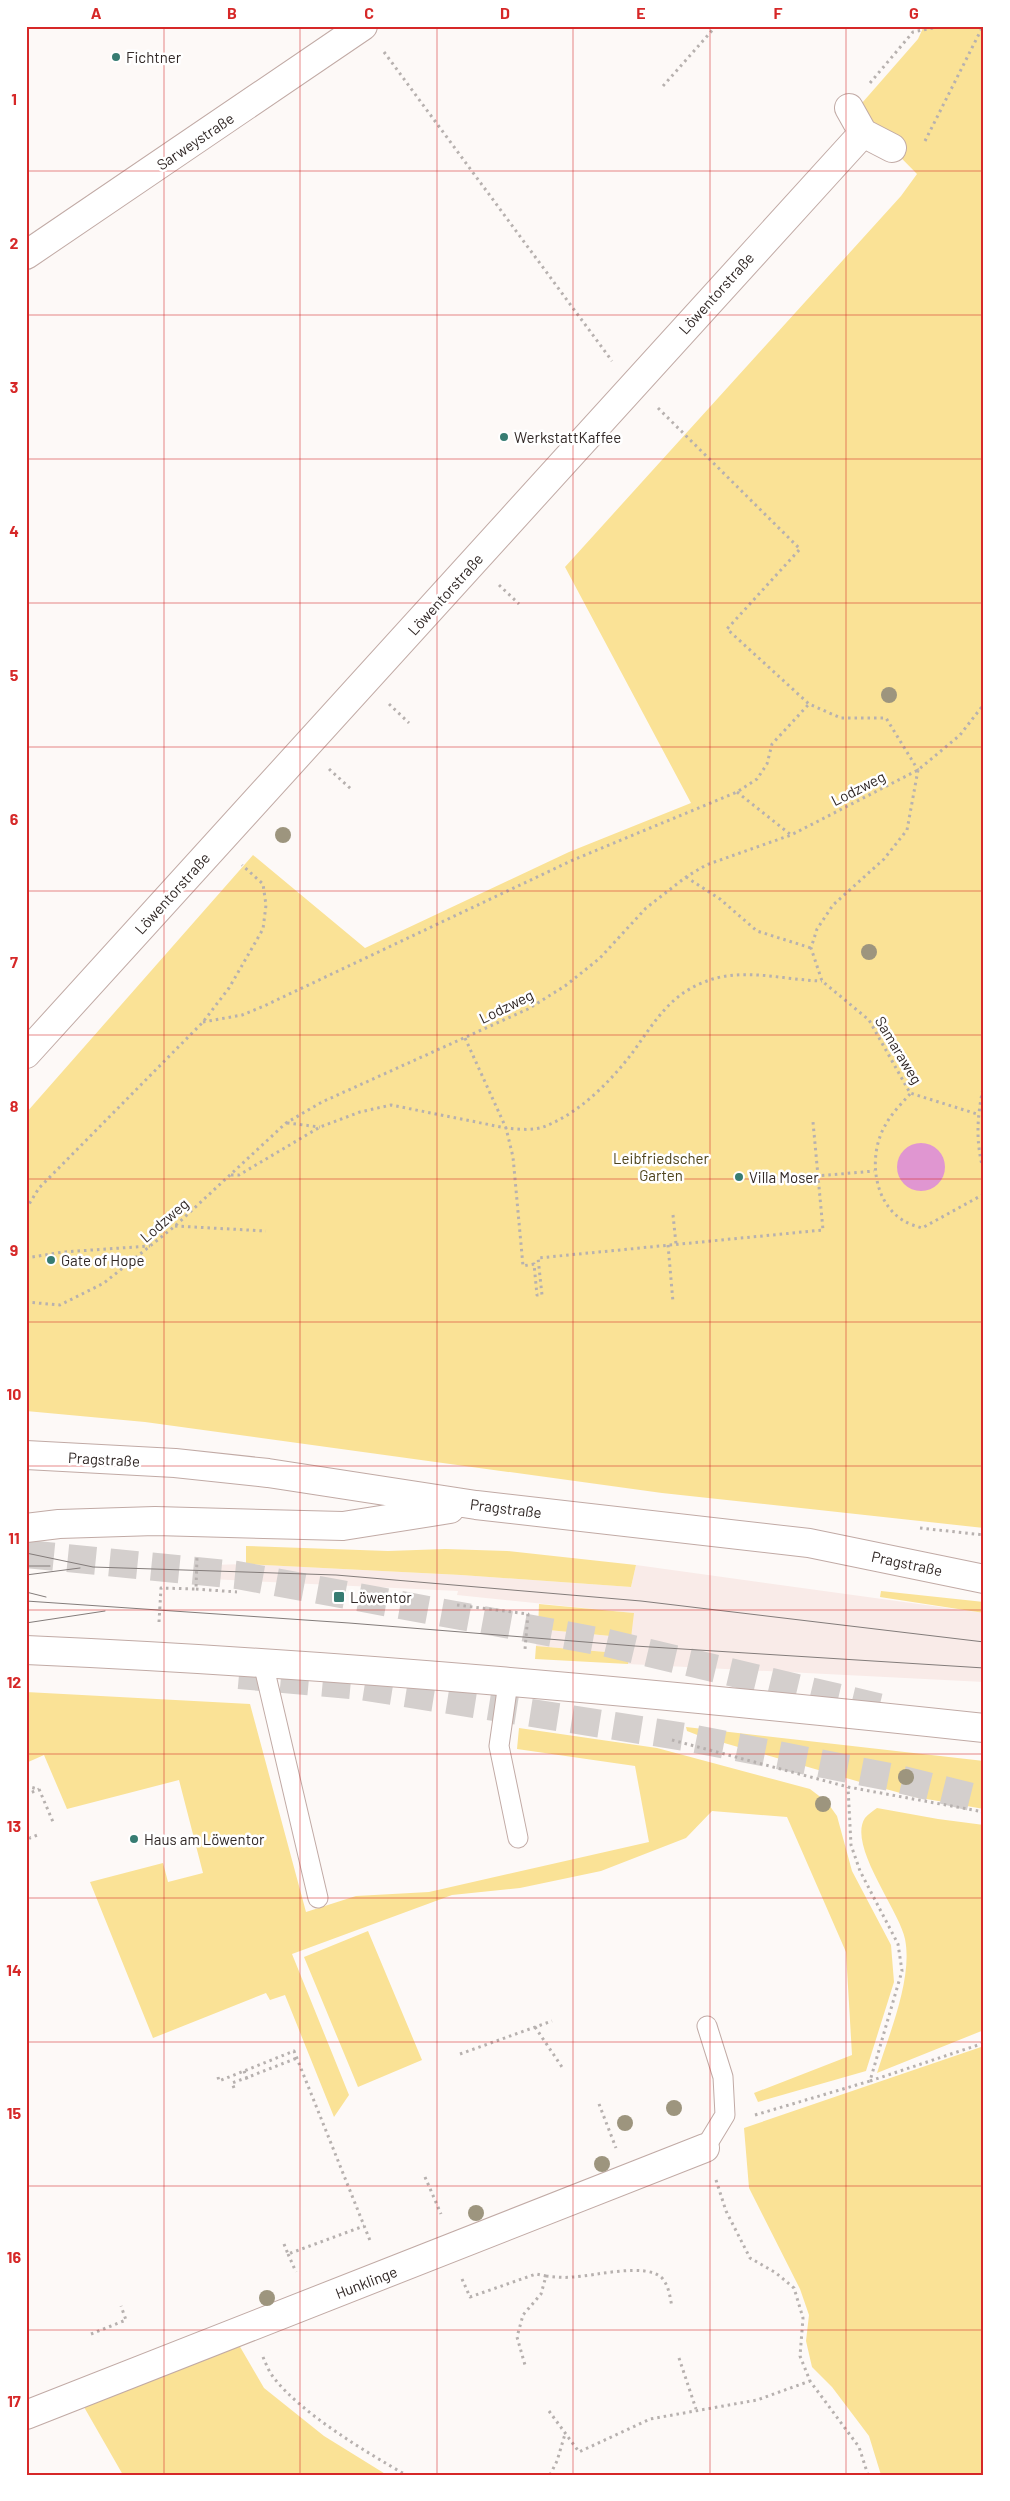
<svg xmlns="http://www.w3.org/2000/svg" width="1010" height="2501" viewBox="0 0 1010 2501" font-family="Barlow,sans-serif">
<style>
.built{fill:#f9ebe8}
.green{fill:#fae296}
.water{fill:#e096d1}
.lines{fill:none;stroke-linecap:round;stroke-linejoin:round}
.primary-tunnel{stroke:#d4cfcd;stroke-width:28;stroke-dasharray:28 14;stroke-linecap:butt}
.lane-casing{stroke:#c1aaa5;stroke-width:21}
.street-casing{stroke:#c1aaa5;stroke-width:30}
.secondary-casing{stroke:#c1aaa5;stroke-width:30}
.path{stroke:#b7b1af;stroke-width:3;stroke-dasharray:2.5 4;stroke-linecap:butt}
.lane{stroke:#fff;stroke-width:19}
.street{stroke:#fff;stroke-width:28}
.secondary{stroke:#fff;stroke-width:28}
.tram{stroke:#837c7a;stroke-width:1}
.path-bridge{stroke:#b7b1af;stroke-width:3;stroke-dasharray:2.5 4;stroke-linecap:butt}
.tree{fill:#9d957e}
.grid{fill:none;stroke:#d62828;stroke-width:1;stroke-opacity:0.55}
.poi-dot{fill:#377c72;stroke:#fff;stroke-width:2}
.labels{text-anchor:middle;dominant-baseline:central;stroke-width:5;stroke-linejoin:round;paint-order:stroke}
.poi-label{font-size:15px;fill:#312826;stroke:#fff;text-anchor:start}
.street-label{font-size:15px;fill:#312826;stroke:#fff}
.park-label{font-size:15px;fill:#4e431b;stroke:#fff}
.neatline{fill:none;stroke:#d62828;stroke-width:2}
.grid-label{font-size:16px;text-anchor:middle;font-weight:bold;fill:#d62828}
</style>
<rect width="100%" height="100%" fill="#fdf9f7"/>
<path class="built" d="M246,1564L461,1575L631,1587L636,1565L984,1613V1682L628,1664L629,1654L536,1646L538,1629L630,1638L633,1613L457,1595L458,1591L210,1579L211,1565Z"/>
<path class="green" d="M924,26H984V1528L662,1493L145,1422L26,1411V1113L253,855L365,948L569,852L691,803L565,567L901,196L917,174L855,111L918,39Z
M246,1546L388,1551L445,1549L507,1551L636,1565L631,1587L461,1575L246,1564Z
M881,1591L984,1602V1613L880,1597Z
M539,1604L634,1613L631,1638L538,1629Z
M536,1646L629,1654L628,1664L535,1659Z
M26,1692L250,1704L306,1912L356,1896L429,1892L649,1842L635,1766L517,1749L519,1728L657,1748L810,1789L827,1802L837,1816L852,1871L891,1945L894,1982L866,2071L758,2102L754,2093L852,2055L846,1952L787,1817L712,1811L686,1838L601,1871L520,1888L452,1895L292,1954L349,2095L334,2117L285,1995L270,2000L266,1993L153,2038L90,1882L163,1863L168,1882L203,1873L179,1780L67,1809L44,1755L26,1763Z
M686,1727L984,1761V1809L915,1797L860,1782L700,1736L687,1731Z
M877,1808L938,1819L984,1825V2030L877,2073C889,2034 913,1979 905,1939C900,1911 847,1845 865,1818C868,1814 873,1811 877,1808Z
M368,1931L422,2060L358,2087L304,1957Z
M984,2046V2475H881L869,2436L832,2387L812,2367L806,2341L809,2315L800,2289L749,2188L744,2128Z
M239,2345L264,2388L324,2436L387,2475H123L84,2407Z"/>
<path class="water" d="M897 1167a24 24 0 1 1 48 0a24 24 0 1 1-48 0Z"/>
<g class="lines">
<path class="primary-tunnel" d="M26,1554L237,1575L603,1642L886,1709
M239,1675L360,1686L685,1737L895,1778L984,1800"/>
<g class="lane-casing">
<path id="lane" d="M263,1663L318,1898
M508,1683L499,1746L518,1838
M705,2148L725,2115L723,2077L707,2026"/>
</g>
<g class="street-casing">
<path id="street" d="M849,108L863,133L892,148
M26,255L363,26
M26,1054L863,133
M26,2415L705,2148"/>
</g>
<g class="secondary-casing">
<path id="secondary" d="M26,1455L175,1463L268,1473L476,1505L809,1543L984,1579
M26,1528L59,1524L155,1521L343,1526L450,1509
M26,1650C346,1664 665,1694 984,1728"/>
</g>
<path class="path" d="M384,52L612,361
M870,83L913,32L943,26
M663,86L716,26
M925,141L983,26
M658,408L800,549L727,629L809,704L841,718H886L918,770
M499,585L519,604
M389,704L409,723
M329,769L351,789
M918,770L907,830L884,859L833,905L817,929L811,948L822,981L869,1020L910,1093L977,1114
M737,792L791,835
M686,877L720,899L757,931L811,948
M203,1022L242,1015L264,1006L573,860L737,792L757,779L767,764L772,744L809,704
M465,1038L506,1128L513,1157L523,1266L534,1264L537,1295H542L538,1258L823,1230L813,1122
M984,1083C977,1117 975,1140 984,1173
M910,1094C902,1103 892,1113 886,1124C868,1153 872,1202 904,1221C909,1224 916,1226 922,1228L984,1194
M287,1123L320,1127
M231,1175H239L320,1127L360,1112L391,1105L506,1128C518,1129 532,1131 543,1127C579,1114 611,1081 633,1052C653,1024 669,996 702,983C740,966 782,980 822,981
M783,1179L874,1171
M26,1209L39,1188L203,1022L229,988L263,929L266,905L263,884L242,865
M673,1215L676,1244
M175,1226L266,1231
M668,1245L673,1302
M26,1258L63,1252L150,1246
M26,1302L60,1305L104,1283L175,1226L286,1123L322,1102L528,1009L565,986L600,958L646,908L686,877L706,865L791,835L918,770L960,735L984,704
M920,1528L984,1535
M196,1589L237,1592
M457,1605L528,1614L525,1649
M159,1622L161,1588L196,1589L197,1557H195
M672,1740L848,1787L984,1812
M26,1786L38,1789
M39,1789L53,1822
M26,1795L39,1789
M26,1831L30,1838L40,1834
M535,2027L564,2070
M460,2054L552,2021
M244,2071L248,2082
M251,2076L297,2058
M218,2077L219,2081L294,2051L371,2243
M870,2081L984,2043
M599,2104L616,2148
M755,2115L870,2081L902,1971L898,1944L860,1871L851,1845L848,1787
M425,2177L441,2214
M716,2180L726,2211L750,2258L776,2273L794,2288L803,2318L800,2356L810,2381L859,2447L868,2475
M284,2244L288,2254L364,2226
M288,2254L296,2272
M546,2276C555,2277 564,2278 573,2277C595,2276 646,2262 662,2278C669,2286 670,2297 672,2307
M462,2279L470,2297L536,2274L546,2276L541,2294L523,2315L517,2337L525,2365
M91,2334L126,2320L121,2306
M263,2357C266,2364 269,2372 274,2378C302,2414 366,2452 406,2475
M679,2358L696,2409
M549,2411L579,2452L650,2419L757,2400L810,2381
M26,2470L28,2475
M550,2475L557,2461L565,2434"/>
<use href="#lane" class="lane"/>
<use href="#street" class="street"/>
<use href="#secondary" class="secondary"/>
<path class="tram" d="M26,1553L93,1567L336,1575L641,1601L984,1642
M26,1566H50
M26,1575L80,1568
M26,1592L46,1597
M26,1601L349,1623L635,1646L984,1668
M26,1623L105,1611"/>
<path class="path-bridge" d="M234,2088L232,2083L251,2076"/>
</g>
<g class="tree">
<circle cx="889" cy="695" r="8"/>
<circle cx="283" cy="835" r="8"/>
<circle cx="869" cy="952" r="8"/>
<circle cx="906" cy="1777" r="8"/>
<circle cx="823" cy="1804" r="8"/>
<circle cx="674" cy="2108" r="8"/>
<circle cx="625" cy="2123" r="8"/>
<circle cx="602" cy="2164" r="8"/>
<circle cx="476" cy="2213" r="8"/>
<circle cx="267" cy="2298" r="8"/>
</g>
<path class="grid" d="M164,26V2475M300,26V2475M437,26V2475M573,26V2475M710,26V2475M846,26V2475M26,171H984M26,315H984M26,459H984M26,603H984M26,747H984M26,891H984M26,1035H984M26,1179H984M26,1322H984M26,1466H984M26,1610H984M26,1754H984M26,1898H984M26,2042H984M26,2186H984M26,2330H984"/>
<g class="poi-dot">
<circle cx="116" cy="57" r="5"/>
<circle cx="504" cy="437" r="5"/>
<circle cx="739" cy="1177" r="5"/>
<circle cx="51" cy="1260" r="5"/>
<rect x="333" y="1591" width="12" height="12" rx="2.5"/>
<circle cx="134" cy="1839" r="5"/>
</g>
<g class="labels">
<g class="poi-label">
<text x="126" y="57">Fichtner</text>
<text x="514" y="437">WerkstattKaffee</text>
<text x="749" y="1177">Villa Moser</text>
<text x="61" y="1260">Gate of Hope</text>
<text x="350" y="1597">Löwentor</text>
<text x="144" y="1839">Haus am Löwentor</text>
</g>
<g class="street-label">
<text transform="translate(195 141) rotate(-34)">Sarweystraße</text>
<text transform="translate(716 293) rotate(-48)">Löwentorstraße</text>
<text transform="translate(445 594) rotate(-48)">Löwentorstraße</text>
<text transform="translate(858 788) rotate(-27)">Lodzweg</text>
<text transform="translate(172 893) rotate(-48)">Löwentorstraße</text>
<text transform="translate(506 1006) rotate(-26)">Lodzweg</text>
<text transform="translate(899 1050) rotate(59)">Samaraweg</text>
<text transform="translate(164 1220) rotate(-41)">Lodzweg</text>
<text transform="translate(104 1459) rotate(3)">Pragstraße</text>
<text transform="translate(506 1508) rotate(7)">Pragstraße</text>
<text transform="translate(907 1563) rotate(12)">Pragstraße</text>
<text transform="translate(366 2282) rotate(-21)">Hunklinge</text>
</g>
<g class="park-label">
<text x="661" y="1158">Leibfriedscher<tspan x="661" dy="17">Garten</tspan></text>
</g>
</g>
<rect width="1010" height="2501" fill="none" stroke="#ffffff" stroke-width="55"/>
<rect x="28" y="28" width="954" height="2446" class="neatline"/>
<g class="grid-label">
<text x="96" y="19">A</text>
<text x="232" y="19">B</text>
<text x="369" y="19">C</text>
<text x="505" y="19">D</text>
<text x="641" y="19">E</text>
<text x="778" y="19">F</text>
<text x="914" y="19">G</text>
<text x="14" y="105">1</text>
<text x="14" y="249">2</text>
<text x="14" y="393">3</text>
<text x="14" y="537">4</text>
<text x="14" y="681">5</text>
<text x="14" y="825">6</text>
<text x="14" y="968">7</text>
<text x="14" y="1112">8</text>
<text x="14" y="1256">9</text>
<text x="14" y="1400">10</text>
<text x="14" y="1544">11</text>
<text x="14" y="1688">12</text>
<text x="14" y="1832">13</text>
<text x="14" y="1976">14</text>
<text x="14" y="2119">15</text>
<text x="14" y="2263">16</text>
<text x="14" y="2407">17</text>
</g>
</svg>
